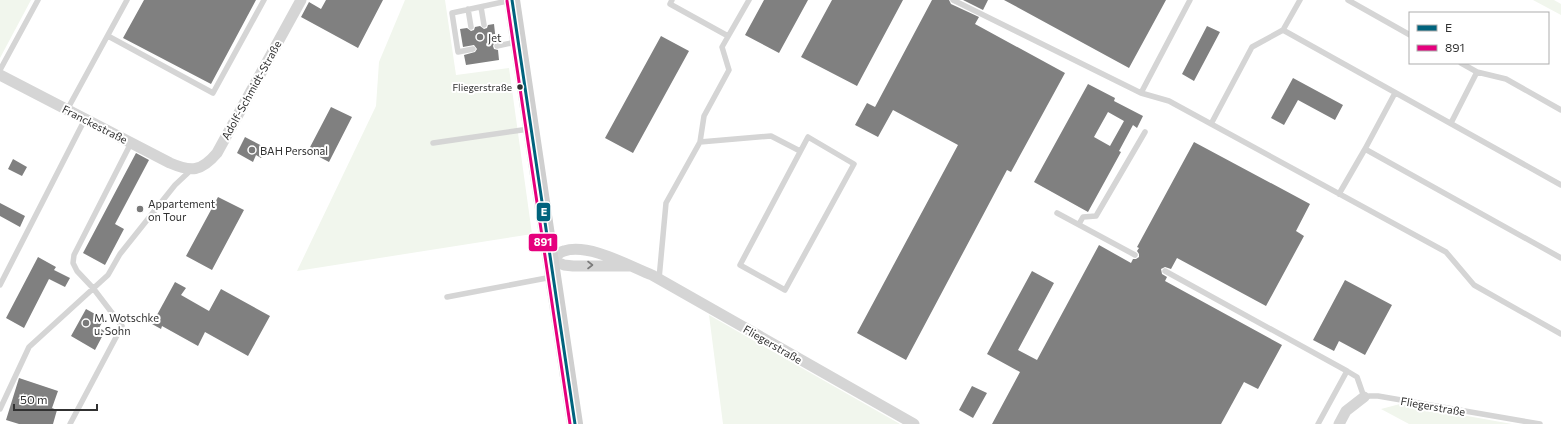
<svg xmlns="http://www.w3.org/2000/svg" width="1561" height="424" viewBox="0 0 1561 424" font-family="Commissioner,sans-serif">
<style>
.green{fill:#f1f6ed}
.building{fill:#808080;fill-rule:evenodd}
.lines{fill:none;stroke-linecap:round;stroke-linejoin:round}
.lane{stroke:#d5d5d5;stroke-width:5.5}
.street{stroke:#d5d5d5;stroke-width:11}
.secondary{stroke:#cfcfcf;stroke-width:16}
.bus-1-casing{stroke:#fff;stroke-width:6}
.bus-2-casing{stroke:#fff;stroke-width:6}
.bus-1{stroke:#00637d;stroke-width:3}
.bus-2{stroke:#e5007d;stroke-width:3}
.oneway{stroke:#7b7b7b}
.poi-dot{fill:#797979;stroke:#fff;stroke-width:1.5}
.bus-dot{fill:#313131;stroke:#fff;stroke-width:1.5}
.labels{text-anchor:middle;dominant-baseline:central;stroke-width:4;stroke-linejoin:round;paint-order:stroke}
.bus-label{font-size:10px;fill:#313131;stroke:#fff;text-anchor:end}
.poi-label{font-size:11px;fill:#313131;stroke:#fff;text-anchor:start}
.street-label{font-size:11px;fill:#313131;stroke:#fff}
.line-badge{stroke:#fff;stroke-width:1.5}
.badge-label{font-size:11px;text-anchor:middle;font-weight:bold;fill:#fff}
</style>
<rect width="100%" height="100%" fill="#fff"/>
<path class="green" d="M0,0H31L0,58Z
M405,0H445L456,75L509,68L532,234L297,271L376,106L379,62Z
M1533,0H1554L1561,4V15Z
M709,315L900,424H723Z
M1400,404L1512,424H1409L1381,409Z"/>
<path class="building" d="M144,0H256L211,84L123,38Z
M326,0H383L358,48L301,17L309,2L321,9Z
M764,0H808L779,53L745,35Z
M832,0H903L857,86L801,57Z
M932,0H949L951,4L979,17L975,24L1065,73L1011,172L1007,170L906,360L857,333L958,145L893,110L878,137L855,125L867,103L875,107Z
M963,0H988L983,10Z
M1004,0H1166L1129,68Z
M494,24L496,42L494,43L493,46L494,49L498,50L499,60L466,65L464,55L475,52L477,49L474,45L463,47L460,29L467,28L471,31L474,30L475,27L480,26L484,29L487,28L488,25Z
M1207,26L1220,32L1194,81L1182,74Z
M661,36L689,51L633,153L605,138Z
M1293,78L1343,105L1335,120L1298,100L1284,125L1271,118Z
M1088,84L1115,98L1114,101L1143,116L1137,128L1133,125L1119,151L1121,152L1088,212L1034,182ZM1108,112L1124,121L1110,146L1094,137Z
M331,107L352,117L329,162L308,151Z
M245,137L266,148L261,158L256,155L253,162L237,153Z
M1194,142L1310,204L1296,231L1304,236L1266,306L1177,258L1171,269L1165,267L1161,269L1162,274L1167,277L1165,281L1282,345L1258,389L1244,382L1221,424H992L1020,372L987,354L1032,271L1054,283L1018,350L1037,360L1099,245L1131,263L1133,259H1136L1139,257V254L1137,251L1139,248L1137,247Z
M136,153L149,160L115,224L124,229L105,265L83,253Z
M13,159L27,167L22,176L8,169Z
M218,197L244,210L212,270L186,256Z
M0,203L25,216L20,227L0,216Z
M38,257L56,267L54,270L70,278L65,287L49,279L24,328L6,318Z
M1345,280L1392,305L1365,355L1339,341L1334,351L1313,340Z
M175,282L186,288L181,295L209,311L221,289L270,316L248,356L205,332L198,346L162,326L161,329L152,324Z
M86,309L104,319L99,328L105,331L95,350L71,336Z
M19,378L58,391L52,408L57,410L53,424H19L6,420Z
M972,386L987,393L973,418L959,410Z"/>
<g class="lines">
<path class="lane" d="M672,0L670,4L728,36
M953,0L1141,93L1169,101L1446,252L1474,285L1561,334
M1300,0L1283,30L1561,185
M1348,0L1410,35
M481,7L484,25
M468,9L471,27
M108,36L213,93L264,0
M497,46L516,42
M473,49L458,52L452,13L512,0
M1461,63L1477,72L1506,79L1561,110
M0,70L38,0
M1141,93L1190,0
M67,110L127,0
M1451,123L1477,72
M1211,124L1252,47L1283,30
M808,137L854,164L785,290L740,265Z
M700,142L771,136L800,151
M433,143L529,129
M1365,149L1395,93
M1339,194L1365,149L1561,258
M1057,213L1135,255
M1079,224L1083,217L1096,216L1145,132
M1165,271L1347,371L1318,424
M659,279L666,203L700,142L704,116L729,70L722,47L749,0
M0,285L85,119
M447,297L552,277
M1347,371L1357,377L1364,397L1370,396H1378L1540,424
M0,409L29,347L108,275L120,254L175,185L191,170
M70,424L122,326L93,288L77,271L73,263L74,255L131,143"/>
<path class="street" d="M0,75L170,163C191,172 201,172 217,153L301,0
M631,266H573L564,265L552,260C555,257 559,252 564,251C589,243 629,266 652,275L914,424
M1339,424L1346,411L1364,397"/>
<path class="secondary" d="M512,0L575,424"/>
<g class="bus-1-casing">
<path id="bus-1" d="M512,0L575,424"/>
</g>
<g class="bus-2-casing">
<path id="bus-2" d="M507,1L570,424"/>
</g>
<use href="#bus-1" class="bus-1"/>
<use href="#bus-2" class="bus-2"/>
</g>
<defs><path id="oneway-chevron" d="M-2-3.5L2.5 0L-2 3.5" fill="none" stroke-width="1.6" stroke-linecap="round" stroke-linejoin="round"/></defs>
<use class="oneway" href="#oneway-chevron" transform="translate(590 265)"/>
<g class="poi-dot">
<circle cx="480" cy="37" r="4"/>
<circle cx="252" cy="150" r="4"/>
<circle cx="140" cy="209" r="4"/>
<circle cx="86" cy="323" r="4"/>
</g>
<circle class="bus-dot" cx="520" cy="87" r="3.5"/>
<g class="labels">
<g class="bus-label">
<text x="512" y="87">Fliegerstraße</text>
</g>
<g class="poi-label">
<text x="488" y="37">Jet</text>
<text x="260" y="150">BAH Personal</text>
<text x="148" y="203">Appartement<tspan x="148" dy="13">on Tour</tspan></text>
<text x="94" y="317">M. Wotschke<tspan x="94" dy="13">u. Sohn</tspan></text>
</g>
<g class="street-label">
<text transform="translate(251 90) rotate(-61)">Adolf-Schmidt-Straße</text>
<text transform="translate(95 124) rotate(27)">Franckestraße</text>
<text transform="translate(773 344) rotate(30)">Fliegerstraße</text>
<text transform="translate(1433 406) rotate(10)">Fliegerstraße</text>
</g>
</g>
<g class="line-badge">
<rect x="536" y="202" width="15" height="20" rx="4" fill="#00637d"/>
<rect x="528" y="233" width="30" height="19" rx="4" fill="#e5007d"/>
</g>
<g class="badge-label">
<text x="544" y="216">E</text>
<text x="543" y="246">891</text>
</g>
<rect x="1409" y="12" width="140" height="52" fill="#ffffff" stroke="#adadad"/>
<rect x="1417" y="25" width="20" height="6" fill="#00637d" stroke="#adadad"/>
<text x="1445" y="32" font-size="12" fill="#313131">E</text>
<rect x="1417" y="45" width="20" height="6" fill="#e5007d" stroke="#adadad"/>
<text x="1445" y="52" font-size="12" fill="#313131">891</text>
<path d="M14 404v6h83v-6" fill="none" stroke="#313131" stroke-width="2"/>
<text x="20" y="404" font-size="12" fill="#313131" stroke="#ffffff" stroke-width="3" paint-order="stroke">50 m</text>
</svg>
